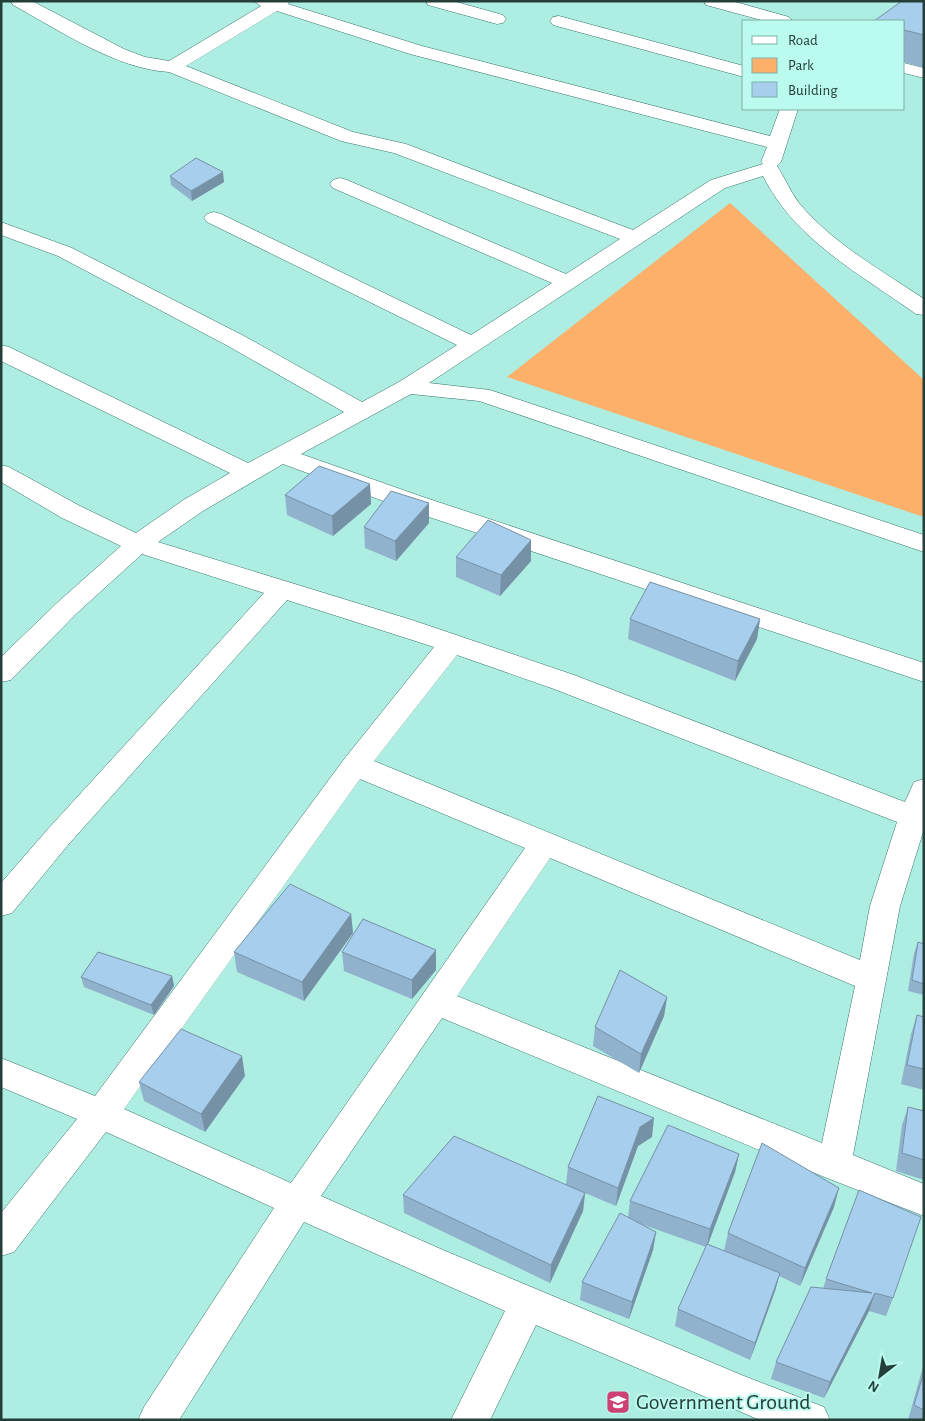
<svg xmlns="http://www.w3.org/2000/svg" width="925" height="1421" viewBox="0 0 925 1421" font-family="'Alegreya Sans',sans-serif">
<style>
.green{fill:#fdb06a}
.lines{fill:none;stroke-linecap:round;stroke-linejoin:round}
.minor-casing{stroke:#367369;stroke-width:1}
.minor{fill:#fff;fill-rule:evenodd}
.wall{fill:#90b2cc}
.shaded-wall{fill:#7591a6}
.building{fill:#a7cfed;stroke:#7591a6}
.labels{text-anchor:middle;dominant-baseline:central;stroke-width:4;stroke-linejoin:round;paint-order:stroke}
.near-poi-label{font-size:22px;fill:#243e39;stroke:#bbfaee;text-anchor:start}
</style>
<rect width="100%" height="100%" fill="#aeede1"/>
<path class="green" d="M730,203L924,380V517L507,377Z"/>
<g class="lines">
<g class="minor-casing">
<path id="minor" d="M11,1H32L124,49L145,57L169,61L261,6L254,1H290L288,4L422,46L770,136L780,109H798L781,162L777,166C785,178 790,191 799,203C832,243 881,270 924,299V315L916,314C860,274 795,240 763,176L725,188L429,383L490,390L924,535V552L479,401L411,394L301,454L423,497L924,663V682L405,509L283,464L203,511L158,542L412,620L574,675L905,802L914,782L924,779V829L900,906L853,1155L924,1184V1216L822,1176L442,1018L321,1196L443,1250L744,1376L824,1407L830,1420H760L536,1325L490,1420H451L505,1311L304,1222L179,1420H138L144,1407L274,1208L106,1132L14,1252L1,1256V1213L77,1119L1,1087V1058L95,1096L345,758L434,647L287,600L68,845L12,913L1,916V883L48,829L264,593L142,554L76,614L11,680L1,682V657L58,602L121,546L62,518L1,482V465L9,467L80,506L136,533L185,499L230,473L1,361V345L9,347L248,463L344,412L228,346L58,256L1,235V222L72,248L244,336L362,402L399,382L457,345L207,222L204,218L207,214L214,212L221,214L471,335L552,283L333,188L330,184L333,180L340,178L347,180L566,274L620,239L394,153L341,141L169,72C116,69 59,30 13,5ZM277,11L410,54L767,147L761,162L763,164L711,180L633,230L406,144L353,132L186,66ZM457,655L554,689L897,822L870,906L860,960L374,761ZM360,779L525,848L291,1183L124,1109ZM550,858L855,986L822,1143L457,996Z
M426,1H453L503,15L506,19L503,23L497,24L428,5Z
M704,1H732L789,17L792,21H765L706,5Z
M559,16L744,66V77L553,25L550,21L553,17Z
M904,63L924,68V78L904,73Z"/>
</g>
<use href="#minor" class="minor"/>
</g>
<path class="wall" d="M924,1V68L904,62V21Z
M170,176L224,182L192,201L171,185Z
M370,484L371,504L333,536L287,515L285,495Z
M429,523L396,561L365,548L364,527Z
M456,557L531,561L500,596L456,577Z
M630,619H760L757,639L735,681L628,639Z
M351,914L353,933L304,1001L237,972L234,952Z
M918,942L924,944V995L908,991L914,953Z
M436,950V970L412,999L344,971L342,952Z
M172,976L174,986L154,1015L84,987L81,977Z
M667,997L664,1016L639,1073L593,1046L595,1027Z
M917,1015L924,1017V1090L901,1084L911,1034Z
M245,1076L205,1132L144,1101L139,1082Z
M908,1107L924,1111V1180L896,1171L902,1125Z
M652,1137L638,1146L616,1206L585,1193L583,1211L550,1283L404,1213L403,1195L566,1184L568,1167Z
M739,1154L735,1172L708,1244L724,1251L728,1233L834,1207L800,1286L779,1276L775,1291L750,1360L675,1326L678,1309L706,1247L641,1224L656,1232L653,1250L629,1319L580,1300L582,1282L628,1217L630,1201Z
M826,1279L893,1298L886,1316L869,1311L824,1398L771,1379L776,1362L823,1289Z
M924,1363V1420H908Z"/>
<path class="shaded-wall" d="M223,172L224,182L192,201L191,191Z
M370,484L371,504L333,536L332,516Z
M429,503V523L396,561L395,541Z
M531,540V561L500,596L501,575Z
M760,619L757,639L735,681L738,661Z
M351,914L353,933L304,1001L302,982Z
M436,950V970L412,999V980Z
M172,976L174,986L154,1015L151,1005Z
M667,997L664,1016L639,1073L641,1054Z
M242,1056L245,1076L205,1132L201,1114Z
M654,1118L652,1137L638,1146L616,1206L618,1188L640,1127Z
M739,1154L735,1172L707,1247L710,1229Z
M839,1188L834,1207L800,1286L805,1268Z
M585,1193L583,1211L550,1283L551,1265Z
M656,1232L653,1250L629,1319L632,1302Z
M780,1273L775,1291L750,1360L755,1343Z
M875,1293L869,1311L824,1398L830,1382Z"/>
<path class="building" d="M902,1H924V35L904,30V21H874Z
M196,158L223,172L191,191L170,176Z
M319,466L370,484L332,516L285,495Z
M391,491L429,503L395,541L364,527Z
M488,520L531,540L501,575L456,557Z
M650,582L760,619L738,661L630,619Z
M290,884L351,914L302,982L234,952Z
M363,919L436,950L412,980L342,952Z
M918,942L924,944V984L912,980Z
M98,952L172,976L151,1005L81,977Z
M620,970L667,997L641,1054L595,1027Z
M917,1015L924,1017V1069L907,1065Z
M181,1029L242,1056L201,1114L139,1082Z
M598,1096L654,1118L640,1127L618,1188L568,1167Z
M908,1107L924,1111V1160L902,1153Z
M668,1125L739,1154L710,1229L630,1201Z
M454,1136L585,1193L551,1265L403,1195Z
M762,1143L839,1188L805,1268L728,1233Z
M859,1190L921,1217L893,1298L875,1293L830,1382L776,1362L811,1287L872,1293L826,1279Z
M620,1213L656,1232L632,1302L582,1282Z
M707,1244L780,1273L755,1343L678,1309Z
M924,1372V1410L914,1405Z"/>
<defs>
<g id="school-square" transform="scale(1.25)"><rect x="-9" y="-9" width="18" height="18" rx="4" fill="#cd4175" stroke="#bbfaee"/><path d="M0-5L7-2L0 1L-7-2ZM-4 1L0 2.5L4 1V4Q0 6-4 4Z" fill="#fff"/></g>
</defs>
<g fill-rule="evenodd">
<use href="#school-square" x="618" y="1402"/>
</g>
<g class="labels">
<g class="near-poi-label">
<text x="636" y="1402">Government Ground</text>
</g>
</g>
<rect width="925" height="1421" fill="none" stroke="#243e39" stroke-width="5"/>
<rect x="742" y="20" width="162" height="90" fill="#bbfaee" stroke="#7fafa6"/>
<rect x="752" y="36" width="25" height="8" fill="#ffffff" stroke="#7fafa6"/>
<text x="788" y="45" font-size="15" fill="#243e39">Road</text>
<rect x="752" y="58" width="25" height="15" fill="#fdb06a" stroke="#7fafa6"/>
<text x="788" y="70" font-size="15" fill="#243e39">Park</text>
<rect x="752" y="82" width="25" height="15" fill="#a7cfed" stroke="#7fafa6"/>
<text x="788" y="95" font-size="15" fill="#243e39">Building</text>
<g transform="translate(880 1376) rotate(211)" stroke="#bbfaee" stroke-width="4" paint-order="stroke">
<path d="M0-4L9 19L0 12L-9 19Z" fill="#243e39"/>
<text y="-8" font-size="14" font-weight="bold" text-anchor="middle" fill="#243e39">N</text>
</g>
</svg>
